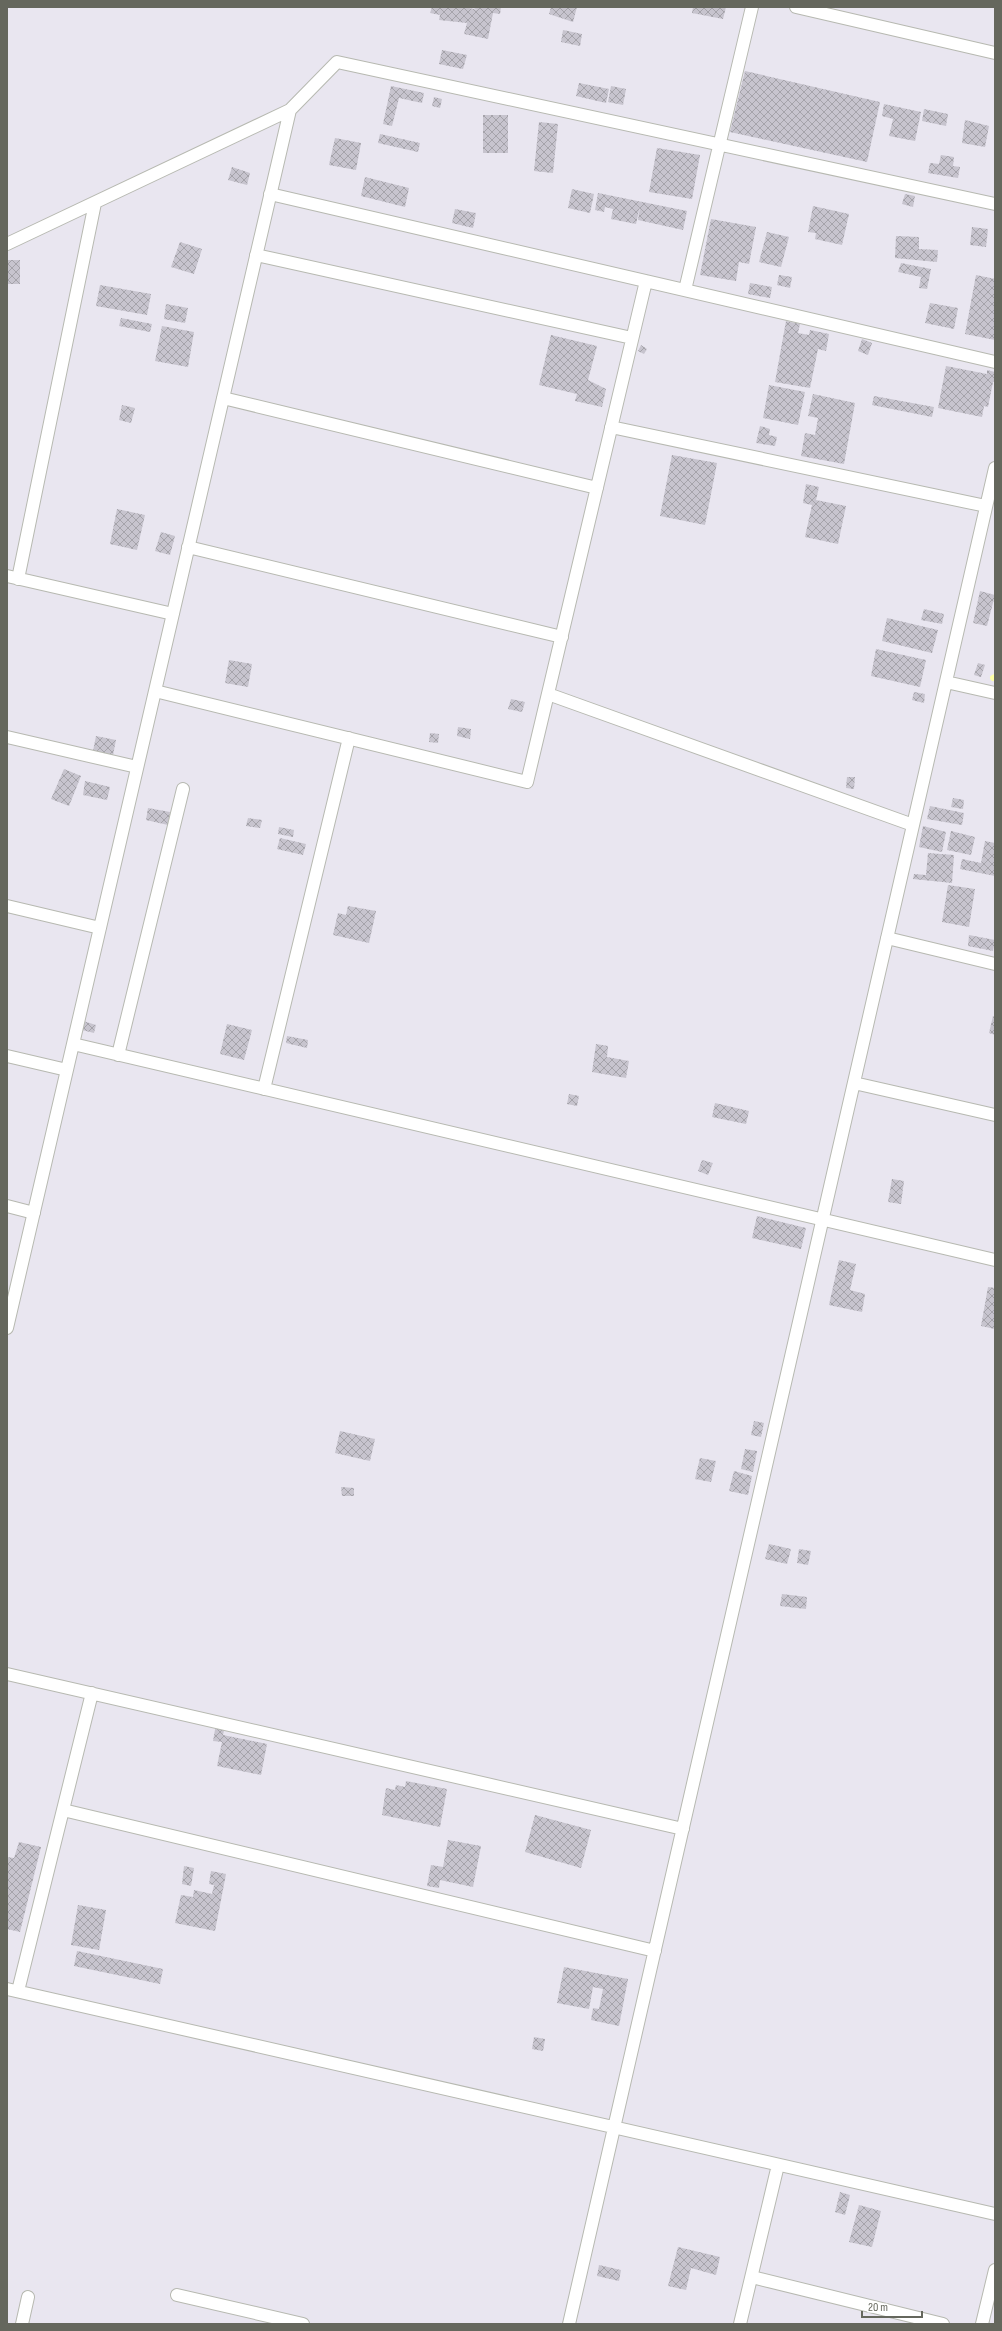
<svg xmlns="http://www.w3.org/2000/svg" width="1002" height="2331" viewBox="0 0 1002 2331" font-family="'Sofia Sans Condensed',sans-serif">
<style>
.lines{fill:none;stroke-linecap:round;stroke-linejoin:round}
.stream{stroke:#fdffa7;stroke-width:6}
.building{fill:url(#building-cross-hatch)}
.minor-casing{stroke:#b7b9b1;stroke-width:14}
.minor{stroke:#fff;stroke-width:12}
</style>
<defs>
<pattern id="building-cross-hatch" width="8" height="8" patternUnits="userSpaceOnUse"><rect width="8" height="8" fill="#c7c4ce"/><path d="M0 0l8 8M0 8l8-8" fill="none" stroke="#a5a3aa"/></pattern>
</defs>
<rect width="100%" height="100%" fill="#e9e6f0"/>
<g class="lines">
<path class="stream" d="M993,678L995,677"/>
</g>
<path class="building" d="M432,7H465L478,10L471,7H501L500,14L493,13L488,39L464,34L467,23L439,20L440,15L430,13Z
M551,7H577L573,22L549,14Z
M693,7H726L723,19L692,13Z
M563,30L582,34L580,46L561,42Z
M442,50L467,55L463,69L439,64Z
M745,71L880,102L867,162L730,132Z
M579,83L609,89L606,103L576,96Z
M391,86L424,93L422,103L399,98L392,126L383,124Z
M611,86L626,89L623,105L608,102Z
M434,97L442,99L440,108L432,106Z
M884,104L921,112L915,141L889,136L893,119L882,116Z
M924,109L948,114L946,126L922,121Z
M483,115H508V153H483Z
M965,120L989,126L985,147L962,143Z
M539,122L558,124L553,173L534,171Z
M380,134L420,143L418,152L378,143Z
M335,138L361,143L356,170L329,165Z
M657,148L700,155L692,199L649,192Z
M941,155L954,157L953,166L960,167L958,178L928,173L930,163L939,164Z
M232,167L250,173L247,185L228,180Z
M365,177L409,188L405,207L361,196Z
M572,189L594,194L590,213L568,208Z
M598,193L687,211L683,230L638,220L640,206L636,224L611,219L613,209L605,207L604,212L595,210Z
M905,194L915,196L913,207L902,204Z
M813,206L849,214L842,245L815,239L816,233L808,232Z
M455,209L476,213L473,228L452,223Z
M711,219L756,227L749,264L739,262L736,281L700,275Z
M972,227L988,229L986,247L970,245Z
M767,232L789,237L781,267L759,262Z
M896,236L919,237V249L938,250L937,262L895,258Z
M180,242L202,249L194,274L171,267Z
M7,260H20V284H7Z
M901,263L931,269L927,289L919,288L921,277L898,272Z
M779,275L792,277L790,288L777,285Z
M976,275L995,279V340L965,334Z
M750,283L772,287L770,298L748,294Z
M100,285L151,294L147,315L96,306Z
M930,303L958,308L954,329L925,323Z
M166,304L188,308L185,323L164,319Z
M121,318L152,324L150,332L119,326Z
M786,321L800,324L798,333L809,335L810,330L829,334L826,351L818,349L810,388L775,382Z
M162,326L194,332L188,367L155,361Z
M551,335L597,346L588,380L606,389L602,407L575,401L577,394L539,385Z
M862,339L872,343L868,355L858,351Z
M641,345L647,349L644,354L638,351Z
M946,366L987,374V370L995,372V382H993L988,407L984,406L982,417L938,408Z
M769,385L805,392L798,425L763,418Z
M813,394L855,403L844,464L801,456L805,433L815,435L818,418L808,416Z
M874,396L934,407L932,417L872,405Z
M122,405L135,408L131,423L119,420Z
M760,426L770,429L769,435L777,437L775,446L756,443Z
M672,455L717,463L705,525L660,516Z
M806,484L819,487L816,500L846,506L838,544L805,537L812,505L803,503Z
M117,509L145,515L137,550L110,544Z
M161,532L175,536L170,555L155,551Z
M980,591L995,595L987,626L973,623Z
M924,609L944,614L942,624L921,620Z
M887,618L938,630L932,653L882,641Z
M876,649L926,660L920,687L871,676Z
M229,660L252,664L248,687L225,683Z
M978,663L985,665L981,677L974,675Z
M914,692L925,694L924,703L912,700Z
M511,699L525,702L522,712L508,709Z
M458,727L471,729L470,739L457,736Z
M430,733L439,734L438,743L429,742Z
M96,736L116,740L113,755L93,751Z
M64,769L81,776L69,806L51,799Z
M847,777H855L854,789L846,788Z
M85,781L110,787L107,800L83,795Z
M953,798L964,800L963,809L951,807Z
M930,806L964,813L962,825L927,819Z
M148,808L170,812L168,825L146,820Z
M248,818L262,820L260,828L246,826Z
M923,826L946,832L942,852L919,847Z
M279,827L294,830L293,837L278,834Z
M951,831L975,837L971,855L947,850Z
M280,838L306,844L303,855L277,849Z
M985,841L995,843V876L960,869L962,859L981,863Z
M928,853L954,855L952,883L913,879L914,874L926,875Z
M948,885L975,889L969,927L942,922Z
M348,906L376,911L369,943L333,935L338,913L346,915Z
M969,935L995,940L993,951L968,946Z
M993,1016H995V1035L989,1033Z
M80,1020L96,1025L94,1033L78,1029Z
M227,1024L252,1030L244,1060L220,1054Z
M287,1036L308,1040L307,1048L286,1043Z
M596,1044L608,1046L607,1057L629,1061L626,1078L592,1072Z
M569,1094L579,1096L577,1106L567,1104Z
M715,1103L749,1111L746,1124L712,1117Z
M702,1160L713,1163L708,1175L698,1171Z
M892,1179L904,1181L901,1204L888,1202Z
M757,1216L806,1228L801,1249L752,1238Z
M839,1260L856,1264L850,1290L865,1294L862,1312L829,1305Z
M988,1287L995,1288V1329L981,1326Z
M754,1421L764,1423L761,1437L751,1435Z
M340,1431L375,1439L370,1461L335,1453Z
M745,1449L757,1451L753,1472L741,1469Z
M700,1458L716,1461L711,1482L695,1479Z
M734,1471L752,1476L748,1495L729,1491Z
M341,1487L354,1488V1496H342Z
M769,1544L791,1549L787,1564L765,1559Z
M799,1549L811,1551L808,1565L797,1563Z
M782,1594L807,1597L806,1609L780,1606Z
M216,1724L225,1726L223,1735L267,1744L261,1775L217,1766L222,1742L213,1741Z
M406,1781L447,1789L440,1827L382,1815L386,1788L395,1790L396,1785L405,1787Z
M535,1815L591,1830L581,1868L525,1852Z
M448,1840L481,1846L473,1887L440,1880L439,1888L427,1886L431,1865L443,1867Z
M19,1842L41,1847L20,1932L7,1929V1857L14,1858Z
M184,1866L194,1868L191,1886L182,1884Z
M211,1871L226,1874L215,1931L175,1923L181,1895L193,1897L194,1890L212,1894L214,1885L209,1884Z
M78,1905L106,1910L99,1950L71,1945Z
M77,1951L163,1969L160,1984L74,1966Z
M564,1967L628,1979L619,2026L591,2020L593,2008L599,2009L603,1989L593,1987L589,2009L557,2003Z
M534,2037L545,2039L543,2051L532,2049Z
M840,2192L850,2195L845,2215L835,2212Z
M859,2205L881,2211L872,2247L849,2242Z
M678,2247L720,2257L716,2275L691,2268L686,2290L668,2286Z
M599,2265L621,2270L619,2281L597,2276Z"/>
<g class="lines">
<g class="minor-casing">
<path id="minor" d="M796,7L995,53
M270,194L995,362
M7,244L290,110L337,62L995,204
M256,255L632,338
M685,290L752,7
M223,398L597,488
M611,427L986,506
M188,547L562,637
M7,576L173,614
M18,579L95,203
M946,682L995,693
M155,691L527,782L646,281
M548,694L913,825
M7,737L137,767
M7,906L100,928
M887,938L995,964
M73,1044L995,1260
M118,1055L183,789
M7,1056L67,1070
M854,1083L995,1115
M264,1089L349,738
M7,1206L34,1213
M7,1328L290,110
M7,1674L683,1829
M63,1810L655,1951
M7,1989L995,2214
M18,1991L92,1693
M752,2277L943,2324
M177,2295L303,2324
M22,2324L28,2297
M569,2324L995,468
M740,2324L778,2165
M982,2324L995,2270"/>
</g>
<use href="#minor" class="minor"/>
</g>
<rect width="1002" height="2331" fill="none" stroke="#65675d" stroke-width="16"/>
<path d="M862 2311v6h60v-6" fill="none" stroke="#65675d" stroke-width="2"/>
<text x="868" y="2311" font-size="12" fill="#65675d" stroke="#ffffff" stroke-width="3" paint-order="stroke">20 m</text>
</svg>
